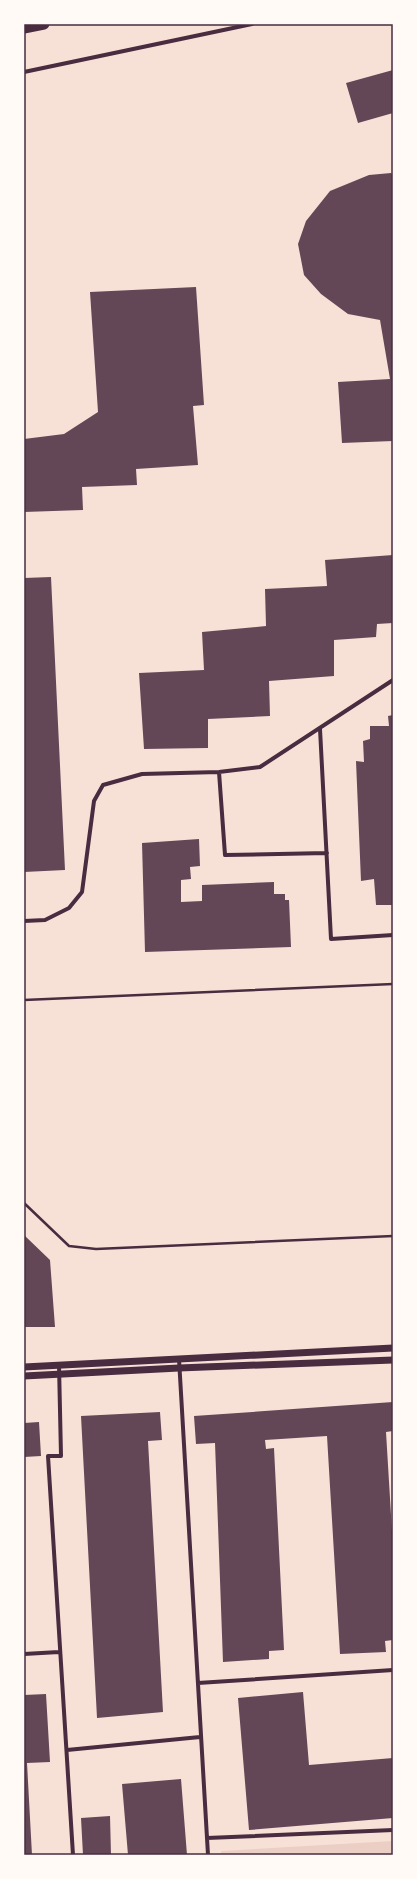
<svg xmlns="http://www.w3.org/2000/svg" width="417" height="1879" viewBox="0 0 417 1879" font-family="Rubik,sans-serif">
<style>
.green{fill:#ebcfc5}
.building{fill:#644757}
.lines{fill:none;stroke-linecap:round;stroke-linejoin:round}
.path{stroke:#4a2c40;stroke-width:2.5}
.minor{stroke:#4a2c40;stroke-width:4}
.tertiary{stroke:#4a2c40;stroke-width:7}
.trunk{stroke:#4a2c40;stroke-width:11}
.neatline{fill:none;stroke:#4a2c40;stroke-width:1.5}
</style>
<rect width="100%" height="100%" fill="#f7e1d7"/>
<path class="green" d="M393,1841V1855H221V1851Z"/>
<path class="building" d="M393,70V113L358,123L346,83Z
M391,173L393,175V441L342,443L338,382L390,379L380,320L348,314L321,294L304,275L298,244L306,221L330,191L369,175Z
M196,287L204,405L193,406L198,465L136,469L137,485L82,487L83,510L24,512V439L64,434L98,412L90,292Z
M393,555V623L377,624L376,637L334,640V676L269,681L270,716L208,719V748L144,749L139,673L204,670L202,632L266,626L265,589L327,586L325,560Z
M51,577L65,870L24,872V578Z
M393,715V905H376L374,879L361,881L356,761L364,762L363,741L370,739V726H389L388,716Z
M199,839L200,866L190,867L191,879L181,880V902L202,901V885L274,882V894H285V900H289L291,947L145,952L142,843Z
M24,1235L50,1260L55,1327H24Z
M393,1402V1431L386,1432L393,1548V1640L385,1641L386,1652L340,1654L327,1436L265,1440L266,1449L274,1448L284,1650L269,1651V1659L223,1662L215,1443L196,1444L194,1416Z
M160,1412L162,1440L148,1441L163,1712L97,1718L81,1416Z
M39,1422L41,1456L24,1457V1423Z
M303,1692L309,1765L393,1758V1818L249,1830L238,1698Z
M46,1694L50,1762L27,1763L32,1855H24V1695Z
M181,1779L187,1855H128L122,1784Z
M110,1816L111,1855H83L81,1818Z"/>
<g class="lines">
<path class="path" d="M24,1000L393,984
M24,1203L69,1246L96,1249L393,1236"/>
<path class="minor" d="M24,72L252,24
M320,729L331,939L393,935
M219,772L225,855L327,853
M24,921L45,920L69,908L82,892L94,801L103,785L142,774L219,772L260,767L393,680
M179,1359L208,1855
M59,1365L61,1456H48L73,1855
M24,1654L59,1652
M198,1683L393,1670
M67,1750L200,1737
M207,1838L393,1830"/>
<path class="tertiary" d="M24,1367L393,1348
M24,1376L179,1368L393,1360"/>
<path class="trunk" d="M24,28L44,24"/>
</g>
<rect width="417" height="1879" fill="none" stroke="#fffaf5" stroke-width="50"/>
<rect x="25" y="25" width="367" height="1829" class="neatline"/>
</svg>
